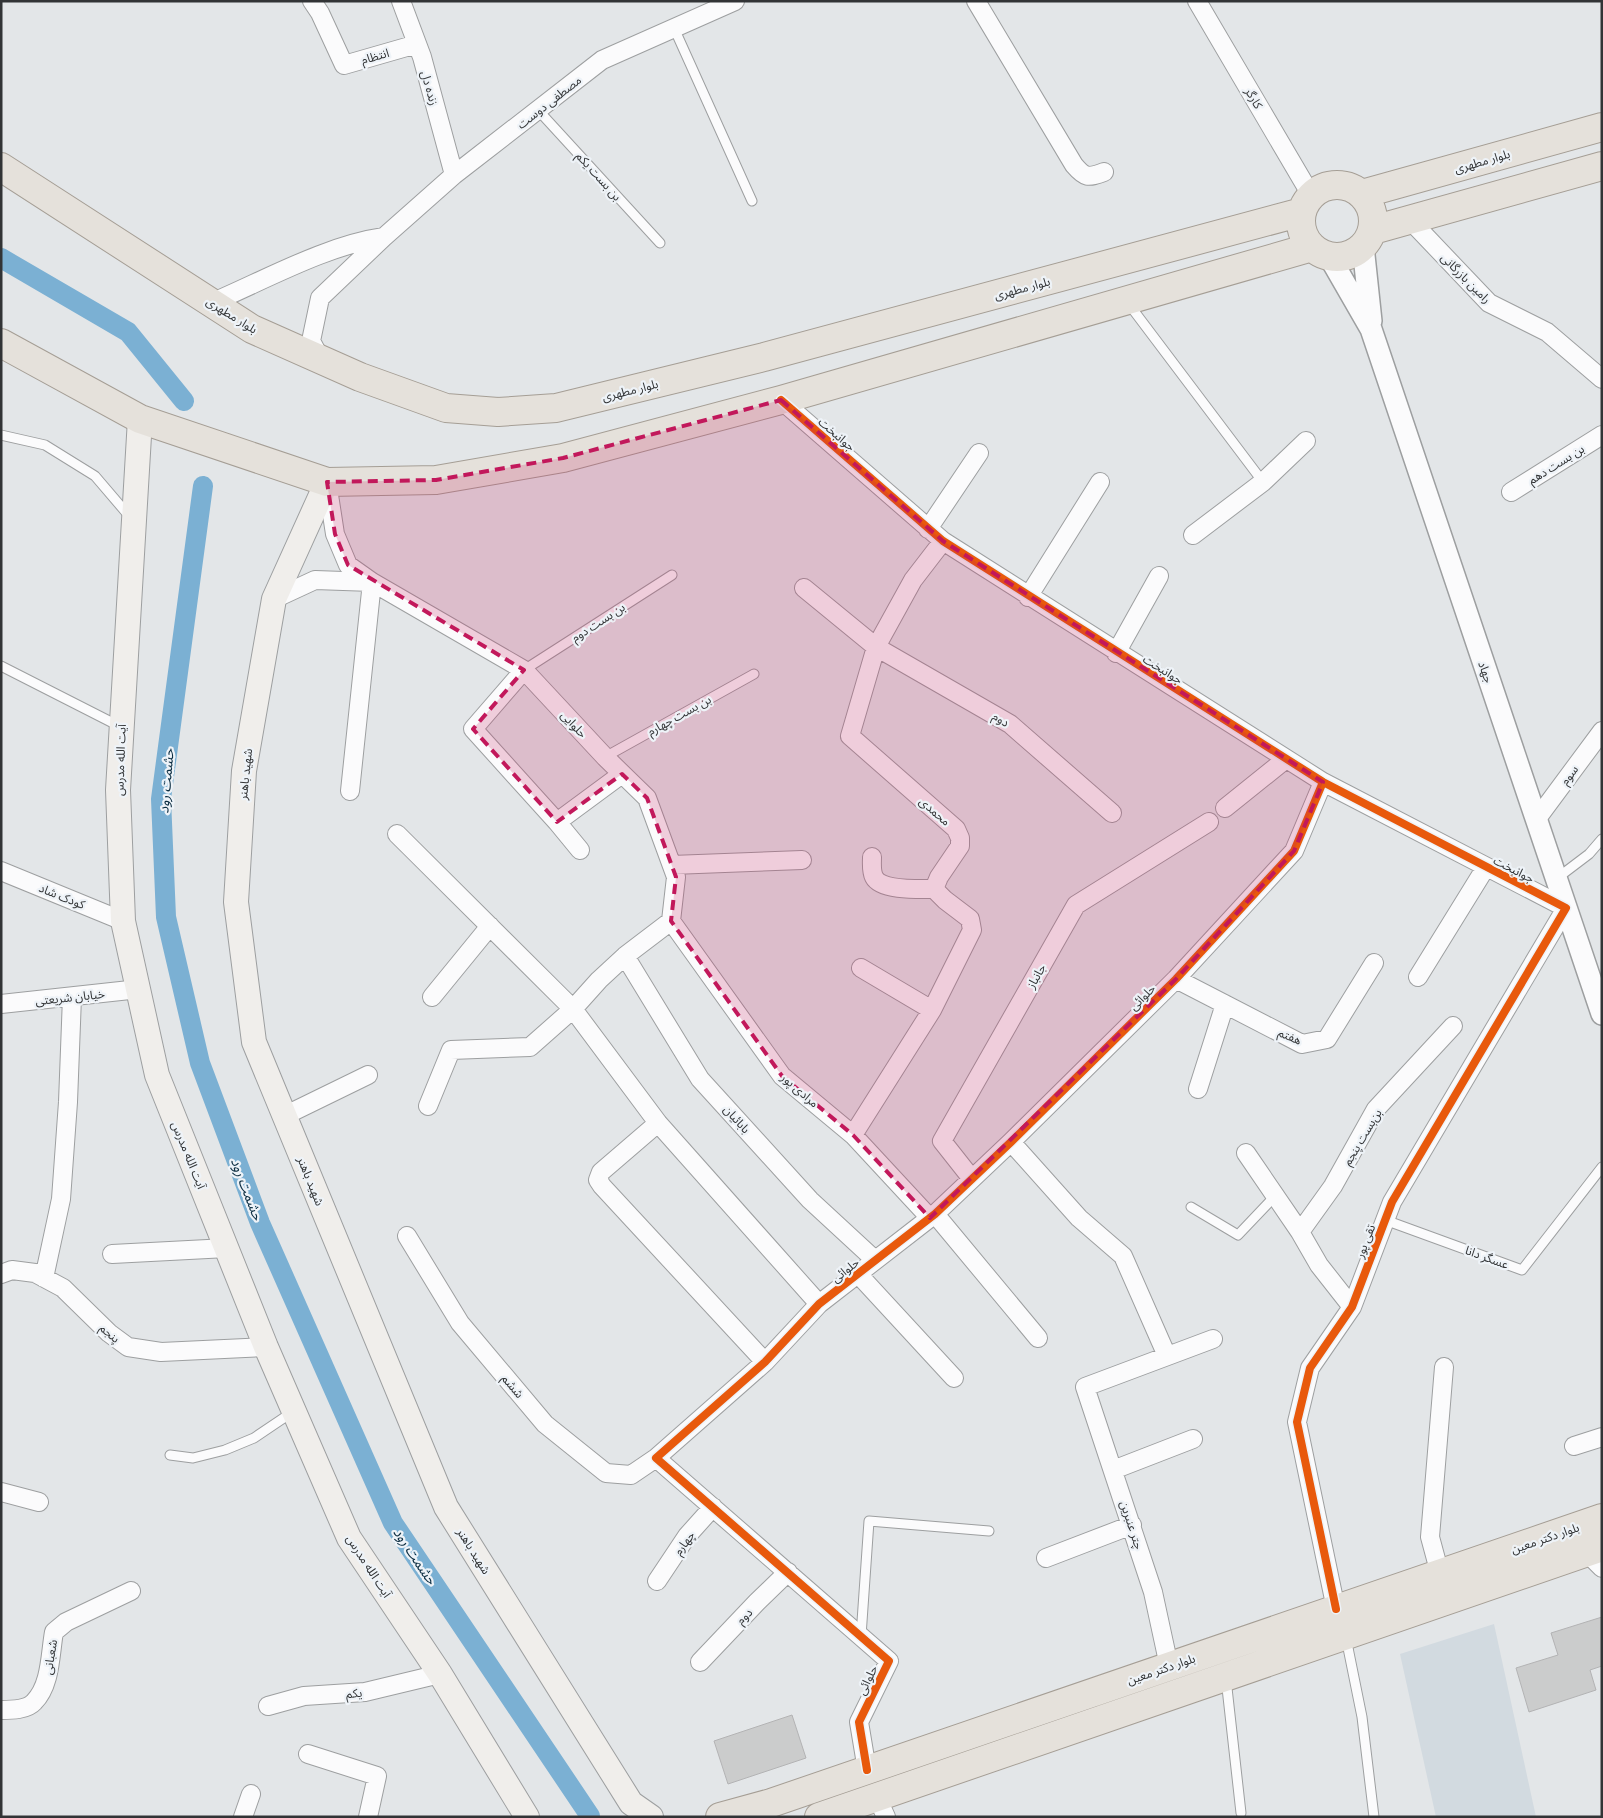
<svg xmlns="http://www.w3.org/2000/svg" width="1603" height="1818" viewBox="0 0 1603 1818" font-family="'IBM Plex Sans','Noto Sans Arabic',sans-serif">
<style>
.built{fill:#d2dae0}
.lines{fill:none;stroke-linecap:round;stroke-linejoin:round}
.canal{stroke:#7bb0d3;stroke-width:20}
.building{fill:#cbcccc;stroke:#b3b3b4}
.service-casing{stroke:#9d9fa0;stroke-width:11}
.minor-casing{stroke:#9d9fa0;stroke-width:20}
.tertiary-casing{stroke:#9d9fa0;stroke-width:24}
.secondary-casing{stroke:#9d9fa0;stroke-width:26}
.primary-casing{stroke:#a59e95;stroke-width:30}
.service{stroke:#fbfbfc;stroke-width:9}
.minor{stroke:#fbfbfc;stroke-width:18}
.tertiary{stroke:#fbfbfc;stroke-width:21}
.secondary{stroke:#f0eeeb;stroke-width:24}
.primary{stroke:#e5e1db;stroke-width:28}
.cycleway-casing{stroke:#eef3f8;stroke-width:11}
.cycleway{stroke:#e8590c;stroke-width:8}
.marked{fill:#c2185b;fill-opacity:0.2;stroke:#c2185b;stroke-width:4;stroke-dasharray:10 6;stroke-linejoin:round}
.labels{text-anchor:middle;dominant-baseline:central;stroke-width:4.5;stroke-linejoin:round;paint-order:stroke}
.street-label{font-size:12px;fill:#323436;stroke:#eef3f8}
.water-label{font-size:14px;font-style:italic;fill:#0b2d41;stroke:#eef3f8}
</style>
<rect width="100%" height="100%" fill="#e3e6e8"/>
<path class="built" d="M1494,1624L1536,1817H1436L1400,1654Z"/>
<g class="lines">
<path class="canal" d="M1,258L128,332L184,401
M203,486L161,799L166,917L200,1063L260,1223L393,1523L590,1816"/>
</g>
<path class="building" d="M1602,1617V1666L1590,1670L1596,1690L1529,1712L1516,1668L1558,1655L1551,1633Z
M792,1715L806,1758L728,1784L714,1741Z"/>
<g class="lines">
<g class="service-casing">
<path id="service" d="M674,28L752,201
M538,110L660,243
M1128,303L1263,482
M1,435L45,445L95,476L130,517
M1,666L119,726
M524,670L672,575
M605,757L754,674
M1556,879L1589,854L1602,839
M1191,1207L1238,1235L1275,1196
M1385,1220L1522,1270L1602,1167
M170,1455L193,1458L225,1450L254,1438L294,1411
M861,1636L869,1521L989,1531
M1346,1638L1362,1717L1374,1817
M1226,1679L1241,1813"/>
</g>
<g class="minor-casing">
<path id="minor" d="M312,1L320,13L344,65L417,44
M401,1L422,57L454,175
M976,1L1074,165C1085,178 1088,178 1104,172
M1197,1L1311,195
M1410,220L1489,303L1547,332L1602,379
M211,303C265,280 327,245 384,237
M321,360L311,341L320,298L384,237L454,175L602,60L735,1
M781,400L943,541L1323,782L1566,908L1392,1202L1352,1307L1310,1368L1297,1422L1336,1609
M327,482L335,534L348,565L372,582L524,670L605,757L647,798L676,877L671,921L625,956L599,980L573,1009L530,1047L451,1050L428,1106
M1511,492L1602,435
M928,529L979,453
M1193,535L1263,482L1306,441
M804,588L876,647L1010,724L1112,813
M1028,597L1100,482
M274,599L315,580L372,582
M1116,653L1159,576
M524,670L473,729L557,822L622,774
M350,791L372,582
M1225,808L1286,759
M1536,820L1602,731
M557,822L580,850
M397,834L573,1009L658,1123L819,1304
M872,857C872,863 871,871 874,877C881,891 921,889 934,889
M672,865L802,860
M1,871L123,921
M671,921L782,1076L853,1135L930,1218
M625,956L700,1079L810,1200L875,1260
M861,968L932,1010
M1418,977L1486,867
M1176,979L1302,1044L1327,1039L1374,963
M432,997L490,926
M1,1004L139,989
M1198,1089L1225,1004
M284,1116L368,1075
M658,1123L601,1172L598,1180L602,1186L765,1362
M853,1135L932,1010L972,930L970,919L945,900L934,889L939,877L960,846V838L956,829L850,736L876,647L913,580L943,541
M1011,1142L1079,1218L1123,1256L1167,1356
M1246,1153L1300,1232L1319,1265L1352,1307
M972,1179L942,1141L1076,905L1209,822
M935,1214L1038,1338
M1300,1232L1333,1186L1376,1109L1453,1026
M407,1236L460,1323L545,1424L606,1473L631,1475L656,1458
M112,1254L227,1248
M1,1274L12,1270L35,1273L63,1288L109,1333L128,1347L161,1352L266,1347
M858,1274L954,1378
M44,1278L61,1199L68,1102L72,997
M1574,1446L1602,1437
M1113,1470L1193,1439
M1,1492L39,1502
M1587,1553L1602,1568
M1046,1558L1132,1525
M1440,1574L1430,1537L1444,1367
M657,1581L687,1536L713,1507
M700,1662L757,1602L788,1572
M1169,1666L1153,1592L1085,1387L1213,1339
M268,1706L304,1696L365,1692L440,1674
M1,1710C11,1710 27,1710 34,1702C51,1685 50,1654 54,1632L66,1622L131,1591
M308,1754L377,1776L368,1817
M867,1770L859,1722L889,1661L656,1458L765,1362L819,1304L935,1214L1011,1142L1176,979L1294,851L1323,782
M877,1797L886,1817
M243,1817L251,1794"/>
</g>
<g class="tertiary-casing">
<path id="tertiary" d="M1363,246L1371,321
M1329,256L1371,329L1602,1014"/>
</g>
<g class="secondary-casing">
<path id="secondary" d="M140,419L118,790L123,921L157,1075L266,1347L349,1538L440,1674L527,1817
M327,482L274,599L244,771L236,902L254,1042L446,1507L631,1803L651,1817"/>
</g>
<g class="primary-casing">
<path id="primary" d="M1,167L252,329L360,377L446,408L498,412L556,408L764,357L1302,212
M1301 221a36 36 0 1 1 72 0a36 36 0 1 1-72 0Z
M1362,194L1602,127
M1373,230L1602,166
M1,343L140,419L327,482L436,480L563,458L781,400L1312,247
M720,1817L771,1803L1602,1518
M819,1817L1602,1547"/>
</g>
<use href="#service" class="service"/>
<use href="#minor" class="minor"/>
<use href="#tertiary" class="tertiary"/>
<use href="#secondary" class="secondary"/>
<use href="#primary" class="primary"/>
<g class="cycleway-casing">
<path id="cycleway" d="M781,400L943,541L1323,782L1566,908L1392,1202L1352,1307L1310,1368L1297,1422L1336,1609
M867,1770L859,1722L889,1661L656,1458L765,1362L819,1304L935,1214L1011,1142L1176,979L1294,851L1323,782"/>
</g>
<use href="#cycleway" class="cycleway"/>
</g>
<path class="marked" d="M781,400L943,541L1323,782L1294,851L1176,979L930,1218L853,1135L782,1076L671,921L676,877L647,798L622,774L557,822L473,729L524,670L348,565L335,534L327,482L436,480L563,458Z"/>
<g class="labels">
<g class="street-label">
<text transform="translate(375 56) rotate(-16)">انتظام</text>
<text transform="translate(430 88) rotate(74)">زنده دل</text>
<text transform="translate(1254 98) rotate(60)">کارگر</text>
<text transform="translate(549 102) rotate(-38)">مصطفی دوست</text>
<text transform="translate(1482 161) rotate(-16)">بلوار مطهری</text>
<text transform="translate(599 176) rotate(48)">بن بست یکم</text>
<text transform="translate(1466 278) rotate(45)">رامین بازرگانی</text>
<text transform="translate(1022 288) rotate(-15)">بلوار مطهری</text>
<text transform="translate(232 315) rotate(32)">بلوار مطهری</text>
<text transform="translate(630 390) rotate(-14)">بلوار مطهری</text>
<text transform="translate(837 434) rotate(41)">جوانبخت</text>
<text transform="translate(1556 464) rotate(-32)">بن بست دهم</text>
<text transform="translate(598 622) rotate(-33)">بن بست دوم</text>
<text transform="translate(1163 669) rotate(32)">جوانبخت</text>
<text transform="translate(1486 672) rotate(71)">جهاد</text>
<text transform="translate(679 715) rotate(-29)">بن بست چهارم</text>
<text transform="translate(1001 719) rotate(31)">دوم</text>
<text transform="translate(574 724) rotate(47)">حلوایی</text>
<text transform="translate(120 760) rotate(-88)">آیت الله مدرس</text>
<text transform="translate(245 774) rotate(-84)">شهید باهنر</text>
<text transform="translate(1569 775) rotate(-54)">سوم</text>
<text transform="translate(935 811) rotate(41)">محمدی</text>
<text transform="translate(1514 869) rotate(27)">جوانبخت</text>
<text transform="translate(62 896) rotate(22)">کودک شاد</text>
<text transform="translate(1036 976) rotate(-60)">جانباز</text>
<text transform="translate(70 997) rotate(-6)">خیابان شریعتی</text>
<text transform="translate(1142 997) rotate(-45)">حلوائی</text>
<text transform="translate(1290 1036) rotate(23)">هفتم</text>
<text transform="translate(800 1090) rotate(41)">مرادی پور</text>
<text transform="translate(737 1119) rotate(48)">بابائیان</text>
<text transform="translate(1362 1137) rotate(-59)">بن‌بست پنجم</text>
<text transform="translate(189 1155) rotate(68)">آیت الله مدرس</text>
<text transform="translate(311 1181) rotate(68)">شهید باهنر</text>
<text transform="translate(1365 1241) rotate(-69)">تقی پور</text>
<text transform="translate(1487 1257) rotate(20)">عسگر دانا</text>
<text transform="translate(845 1270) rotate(-38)">حلوائی</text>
<text transform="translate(110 1333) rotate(40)">پنجم</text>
<text transform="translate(513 1386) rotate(50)">ششم</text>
<text transform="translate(1132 1525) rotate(72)">چتر عنبرین</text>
<text transform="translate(1545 1538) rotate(-19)">بلوار دکتر معین</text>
<text transform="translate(684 1543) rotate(-54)">چهارم</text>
<text transform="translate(474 1551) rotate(58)">شهید باهنر</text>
<text transform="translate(369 1566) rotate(57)">آیت الله مدرس</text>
<text transform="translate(744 1616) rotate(-46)">دوم</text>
<text transform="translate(50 1657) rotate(-81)">شعبانی</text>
<text transform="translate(1161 1669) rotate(-19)">بلوار دکتر معین</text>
<text transform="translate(867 1680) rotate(-64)">حلوائی</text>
<text transform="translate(354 1693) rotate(-5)">یکم</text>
</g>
<g class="water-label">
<text transform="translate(166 781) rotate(-85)">حشمت رود</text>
<text transform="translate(247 1189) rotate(69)">حشمت رود</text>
<text transform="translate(415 1556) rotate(56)">حشمت رود</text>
</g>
</g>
<rect width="1603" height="1818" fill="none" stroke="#323436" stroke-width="5"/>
</svg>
